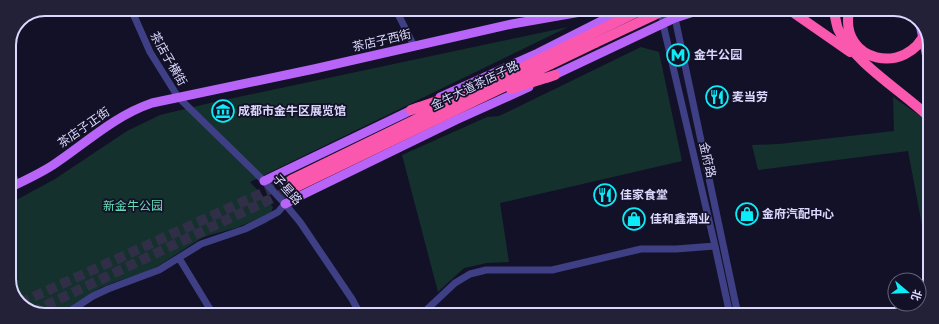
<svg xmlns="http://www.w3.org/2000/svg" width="939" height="324" viewBox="0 0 939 324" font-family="'Source Sans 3','Noto Sans SC',sans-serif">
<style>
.green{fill:#14312e}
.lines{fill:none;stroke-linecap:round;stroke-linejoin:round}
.highway-tunnel{stroke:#312f47;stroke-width:10;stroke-dasharray:10 5;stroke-linecap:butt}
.minor{stroke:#3e3f84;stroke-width:7}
.major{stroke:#b964f9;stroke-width:9}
.highway{stroke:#f958ae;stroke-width:10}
.highway-bridge{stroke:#f958ae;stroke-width:10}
.labels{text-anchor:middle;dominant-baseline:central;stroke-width:3.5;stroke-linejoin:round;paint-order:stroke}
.street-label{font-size:12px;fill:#dbd8fe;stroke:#131127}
.poi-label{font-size:12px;font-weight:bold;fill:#dbd8fe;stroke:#131127;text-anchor:start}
.park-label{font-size:12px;fill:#66dcb8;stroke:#131127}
.rim{fill:none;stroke:#dbd8fe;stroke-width:2}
</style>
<rect width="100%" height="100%" fill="#131127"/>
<path class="green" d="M568,27L250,182L273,207L271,213L236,228L210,235L200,239L155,268L143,273L115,282L100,288L68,309L50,313H34L17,301L9,281V204L55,179L127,131L160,115L210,103Z
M641,47L659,52L682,161L500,203L509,262L487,263L464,268L438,292L402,155L487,117L499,116Z
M893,97L929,122L928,257L908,151L758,170L752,145L779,144L894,131Z"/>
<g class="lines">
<path class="highway-tunnel" d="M20,303L291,180
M32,312L296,187"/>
<path class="minor" d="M131,9L150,52L178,97L264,181L285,204L300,222L352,299L360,314
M396,10L414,46
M662,10L663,24L715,246L730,315
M675,18L738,315
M9,167L17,184
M179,258L213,314
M62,313L70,311L93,296L108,289L159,270L201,244L245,229L265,219L278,212L285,204
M422,314L455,283L470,274L486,270H552L641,249H676L715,246"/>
<path class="major" d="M919,20L930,71
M548,78L675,18L700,10
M440,97L538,53L623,10
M264,181L418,107
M9,188C24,181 39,174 53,165C86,143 114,116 152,103L314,69L512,24L592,10
M285,204L300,196L456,120L529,87"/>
<path class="highway" d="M791,11L850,52
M834,11C835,16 836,23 838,29C855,64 901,90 929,117
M511,89L555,75
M411,110L449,97
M291,180L641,10
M296,187L595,43"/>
<path class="highway-bridge" d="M849,11C839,62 907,77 926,31
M595,43L665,10"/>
</g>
<defs>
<g id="metro-ring" transform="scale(1.15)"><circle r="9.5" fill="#131127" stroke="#0cecf6" stroke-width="1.5"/><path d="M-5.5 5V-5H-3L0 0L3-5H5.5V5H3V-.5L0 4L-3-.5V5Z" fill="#0cecf6"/></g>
<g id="restaurant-ring" transform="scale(1.15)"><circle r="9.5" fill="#131127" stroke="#0cecf6" stroke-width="1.5"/><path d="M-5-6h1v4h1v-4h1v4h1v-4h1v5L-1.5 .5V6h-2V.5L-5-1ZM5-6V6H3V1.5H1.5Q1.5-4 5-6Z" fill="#0cecf6"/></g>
<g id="museum-ring" transform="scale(1.15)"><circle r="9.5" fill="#131127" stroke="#0cecf6" stroke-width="1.5"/><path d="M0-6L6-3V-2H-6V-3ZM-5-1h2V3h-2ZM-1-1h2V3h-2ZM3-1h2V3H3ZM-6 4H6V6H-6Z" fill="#0cecf6"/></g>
<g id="shop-ring" transform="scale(1.15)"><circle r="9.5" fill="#131127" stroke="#0cecf6" stroke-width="1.5"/><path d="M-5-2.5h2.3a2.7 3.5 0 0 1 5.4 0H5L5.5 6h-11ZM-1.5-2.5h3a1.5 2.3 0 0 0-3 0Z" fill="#0cecf6"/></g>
</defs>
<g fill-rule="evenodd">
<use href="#metro-ring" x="678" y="55"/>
<use href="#restaurant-ring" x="717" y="97"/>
<use href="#museum-ring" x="223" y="111"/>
<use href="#restaurant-ring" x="605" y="195"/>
<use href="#shop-ring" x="747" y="214"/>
<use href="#shop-ring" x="634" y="219"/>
</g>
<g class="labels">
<g class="street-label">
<text transform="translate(382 41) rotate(-13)">茶店子西街</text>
<text transform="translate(168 59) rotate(60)">茶店子横街</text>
<text transform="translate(475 86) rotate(-26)">金牛大道茶店子路</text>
<text transform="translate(84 128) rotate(-35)">茶店子正街</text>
<text transform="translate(707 160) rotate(77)">金府路</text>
<text transform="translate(287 190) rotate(48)">子星路</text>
</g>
<g class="poi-label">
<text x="694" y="55">金牛公园</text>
<text x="732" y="97">麦当劳</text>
<text x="238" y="111">成都市金牛区展览馆</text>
<text x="620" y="195">佳家食堂</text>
<text x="762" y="214">金府汽配中心</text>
<text x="650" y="219">佳和鑫酒业</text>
</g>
<g class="park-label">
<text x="133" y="206">新金牛公园</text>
</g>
</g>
<path d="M0 0H939V324H0ZM45 16H894A29 29 0 0 1 923 45V279A29 29 0 0 1 894 308H45A29 29 0 0 1 16 279V45A29 29 0 0 1 45 16Z" fill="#232138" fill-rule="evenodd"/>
<path class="rim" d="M45 16H894A29 29 0 0 1 923 45V279A29 29 0 0 1 894 308H45A29 29 0 0 1 16 279V45A29 29 0 0 1 45 16Z"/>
<g transform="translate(907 292) rotate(109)"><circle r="19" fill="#131127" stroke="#63617d"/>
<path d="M0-3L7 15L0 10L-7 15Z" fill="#0cecf6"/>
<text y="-6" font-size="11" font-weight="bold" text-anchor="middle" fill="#dbd8fe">北</text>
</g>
</svg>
